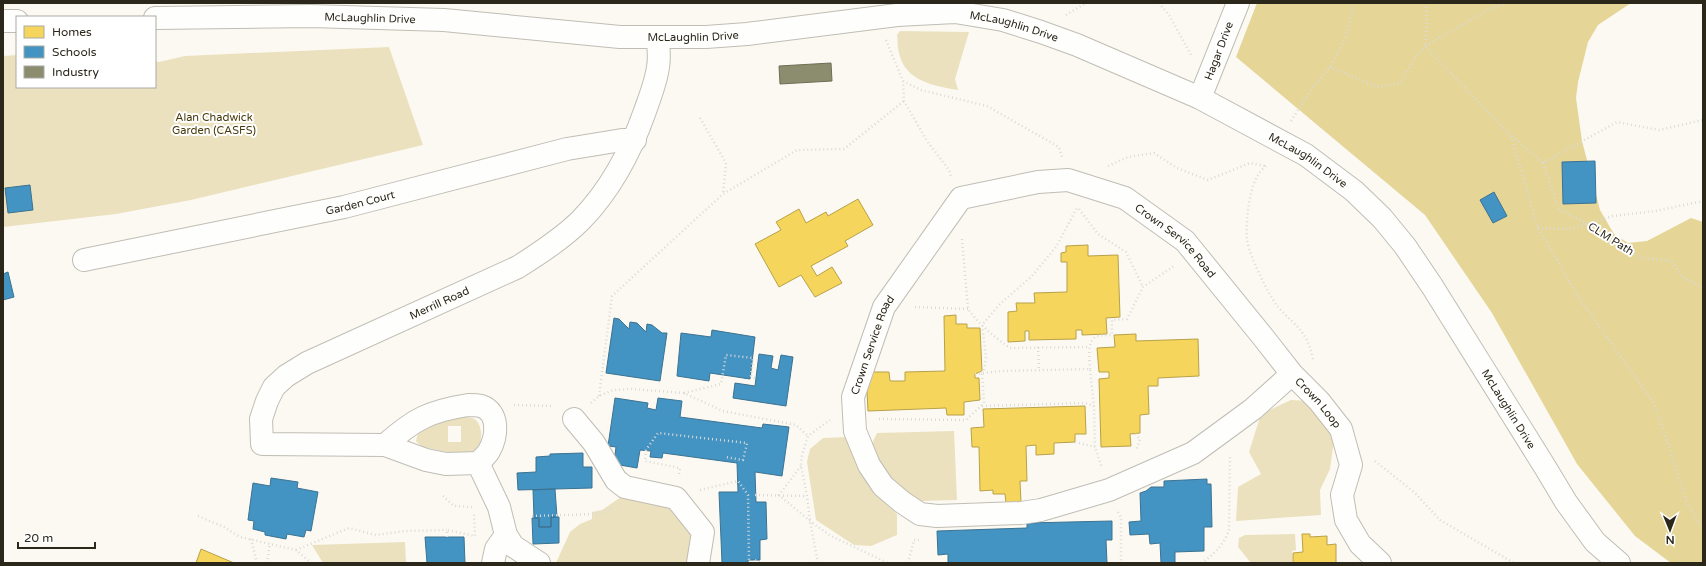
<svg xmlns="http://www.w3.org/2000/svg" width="1706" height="566" viewBox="0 0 1706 566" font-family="'Varela Round',sans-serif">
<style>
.green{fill:#ece1be;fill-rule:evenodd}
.forest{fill:#e5d597}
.homes{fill:#f6d55c;stroke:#b9a148}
.schools{fill:#4393c3;stroke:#3c7391}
.industry{fill:#8c8c6e;stroke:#6f6e55}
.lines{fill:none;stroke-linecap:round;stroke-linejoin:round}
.minor-casing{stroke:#c0bdb4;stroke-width:24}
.major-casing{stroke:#c0bdb4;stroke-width:24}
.path{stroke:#dbdad8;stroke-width:2.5;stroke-dasharray:1 3;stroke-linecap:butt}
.minor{stroke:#fefefd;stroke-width:22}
.major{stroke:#fefefd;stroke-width:22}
.labels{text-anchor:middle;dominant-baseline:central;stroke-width:4;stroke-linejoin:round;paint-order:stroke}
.street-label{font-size:11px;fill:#2b271b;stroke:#fff}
.park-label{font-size:11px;fill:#45390b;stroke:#fff}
</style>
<rect width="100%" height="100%" fill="#fbf9f2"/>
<path class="green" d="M900,31L969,32L955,79L958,90C934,86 905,81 899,53C897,47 898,41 897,35Z
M389,47L423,145L191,200L116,214L3,227V56L17,55V87H155V61L159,62L185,56Z
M1291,400L1308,401L1335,433L1330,469L1320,490L1321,515L1236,521L1238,487L1261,474L1249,452L1261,414Z
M461,417C466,417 472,417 476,420C484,428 483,448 471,452C461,456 448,452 438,450C429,448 421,448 416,441L418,433L438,421ZM448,426H461V442H448Z
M954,431L957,500L922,501L899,491L870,448L877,433Z
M848,437L876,495L897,514V535L871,546L854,545L816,520L807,462L810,449L823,438Z
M624,495L674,506L689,524L693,540L687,563H556L570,532L580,524L592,519V512L602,510Z
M1295,534L1296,550L1292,551V563H1251L1238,547L1239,538L1245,535Z
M405,542L406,563H323L312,545Z"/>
<path class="forest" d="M1257,3H1631L1598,25L1588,42L1578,82L1576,98L1582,141L1600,210L1614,234L1628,243L1647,241L1691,218L1703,222V563H1671L1635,536L1577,464L1492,313L1425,215L1236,57Z"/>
<path class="homes" d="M858,199L873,225L845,241L848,246L811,266L817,276L832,267L842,283L815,297L801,275L779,287L755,244L781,230L776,222L799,209L806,223L826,212L828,216Z
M1088,245V256L1118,255L1120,317L1106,318L1107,334L1082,335V330H1076V339L1029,340V331H1025V341L1008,342V312L1017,311L1016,303H1035L1034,293L1067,292V262H1061V253L1066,252V246Z
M956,315V324H967V328H980L982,371L975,374V378H979L980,400L964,402V415H947L946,408L868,411L866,372H889L890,381H905V372L945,371L944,316Z
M1136,334V341L1198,339L1199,376L1158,378V386H1148L1149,414L1140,415V433L1130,434L1131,446L1101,447L1099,379L1109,378V372H1099L1097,348L1115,347L1114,335Z
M1085,406L1086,434H1075V442L1054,443V454L1036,455V445L1026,446L1027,481H1020L1021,503H1006L1005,494H993V490L980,491L979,447H972L971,428L984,427L983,409Z
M1302,534H1310V537L1327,536V545L1336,544V563H1293V553L1303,552Z
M201,549L234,563H196Z"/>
<path class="schools" d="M1595,161L1596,203L1563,204L1562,162Z
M30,185L33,210L8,213L5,188Z
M1494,192L1507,216L1493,223L1480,200Z
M8,272L14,297L3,300V274Z
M614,318L619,319L629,329L630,322L637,323L646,332L647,324L652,325L662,333H667L660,381L606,373Z
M712,330L755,337L750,379L710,373L709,381L677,376L681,333L711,337Z
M759,354L773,356L771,368L778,370L781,355L793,357L786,406L733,398L735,383L755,386Z
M615,398L648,403L647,408L656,410L658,398L682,401L680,417L762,428L763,424L789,427L782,476L755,472L756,502H766L767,539L760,540V560H748V563H722L719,492H738L737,463L663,453L662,458L650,457L651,451L640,450L637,468L614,464L616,447L608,446Z
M583,453V467H592V488L518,490L517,473L536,472V457L550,456V454Z
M271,478L298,482L297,488L318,492L311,531L306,530L304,537L287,534L286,539L265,535V532L253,529L254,521L248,520L253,483L270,486Z
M1207,479V484H1211L1212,527H1204V551L1175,552V563H1161L1160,543L1150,544L1149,534L1130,535L1129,522L1141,521L1140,493L1146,491L1151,487H1164V481Z
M555,489L557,517H551V527H539V518H534L533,490Z
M551,517H559V543L533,544L532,518H539V527H551Z
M1112,521V540H1106L1107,563H948V554L938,555L937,531L1027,528V523Z
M425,537H464L465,563H427Z"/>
<path class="industry" d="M831,63L832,81L780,84L779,66Z"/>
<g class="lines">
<g class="minor-casing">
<g id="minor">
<path id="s1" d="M155,18L311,16L444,20L620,37H706L747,34L897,15L955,12L1003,20L1041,32L1077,45L1200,98"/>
<path d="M3,21H17"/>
<path id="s2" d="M84,260L344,207L567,149L622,140H635"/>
<path id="s3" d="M1292,374L1253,409L1193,453L1109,490L1041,510L1021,513L937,516L920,514L902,502L883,486L869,465L855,431L853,397L884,307L961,198L1038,182L1068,180L1125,198L1185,241L1263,337L1292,374L1319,401L1341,429L1351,465L1342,495L1346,520L1360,544L1380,563"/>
<path d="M468,405C472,405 477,405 481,406C500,412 497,437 489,451C486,456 482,459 478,463L446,464L426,460L385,445C414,419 430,411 468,405Z"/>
<path d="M574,419L594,443L616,480L625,487L676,498L703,532L698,563"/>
<path id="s4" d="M385,445L262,444L261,419L267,401L274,387L286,376L307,363L518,267C540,253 563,238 581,220C612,188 631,151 645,111C650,97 656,82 658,67C660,58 658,47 658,37"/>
<path d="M478,463L499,507L506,535L513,546L539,563"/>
<path d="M493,563L496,549L506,535"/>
</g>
</g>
<g class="major-casing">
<g id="major">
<path id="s5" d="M1238,3L1200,98L1306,155L1354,191L1382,218L1405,246L1432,286L1545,467L1566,502L1595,542L1619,563"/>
</g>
</g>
<path class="path" d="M1159,3L1169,15L1191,55
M1426,3L1427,21L1425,46L1511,136L1538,228L1578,296L1655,405L1687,503L1703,529
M1066,15L1086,3
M886,40L903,81L904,101L927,141L949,170L951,176
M1330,67L1377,87L1401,83L1414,59L1425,46L1490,9L1509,3
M903,81L921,90L987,106L1059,147L1062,157
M700,118L726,163L723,194
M1291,121L1313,87L1330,67L1345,39L1352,14V3
M1512,136L1543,163L1617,122L1659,130L1703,120
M1543,163L1559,209L1587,224L1594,230L1642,258L1672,261L1682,277L1703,287
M1108,166L1128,157L1154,153L1177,168L1208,180L1250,163L1266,166
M1266,166C1255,175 1251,189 1249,204C1247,216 1246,228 1247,240C1249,255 1269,296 1278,307C1296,327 1307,330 1313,359
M1079,209L1098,234L1126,252L1143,287
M1538,228L1570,229L1613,216L1656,211L1703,201
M962,239L968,309C979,324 994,337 1010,348L1089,347
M915,307L968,309
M1038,347L1039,370
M1090,369C1090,359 1086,339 1098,336C1102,335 1108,335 1112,335V320L1127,319L1143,287L1174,266
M981,372L984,371L986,357L982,325L1000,304L1032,276L1056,247L1077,208
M975,374L1002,371L1090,369L1094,407L1095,447L1102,468
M684,393L721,384L726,355L753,358L751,376L756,379
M599,396L612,296L723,194L797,150L844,149L904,101
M591,403L599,396L613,390L632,389L684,393L723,411L796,425L808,436
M514,405L554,406
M982,406L1085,403L1094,406
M879,419L966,420L984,403L982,373
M1135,434L1140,439L1136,451
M1075,442L1095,447
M1375,461L1415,493L1440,520L1514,563
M801,466L779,495L810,521L831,536L888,563
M679,474L680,468L645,461L646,450L658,433L747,443L743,460L725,457
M700,490L738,481L748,495L749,562
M755,495L807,496
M443,496L454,506L472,507
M1118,512L1121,518V563
M198,516L224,527L240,537L296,550L311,563
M532,516L596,514L610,510L612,507
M447,537V530L475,536L474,514
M251,539L257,563
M296,550L349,528L376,535L405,531L447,530
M755,560L760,563
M267,563L270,543
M814,563H818L810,521L807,496L801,465L802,455L808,436L830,420
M908,563L914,540H919
M1201,563C1214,555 1223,545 1229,531L1230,457"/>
<use href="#minor" class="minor"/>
<use href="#major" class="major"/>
</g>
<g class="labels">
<g class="street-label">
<text stroke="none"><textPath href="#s1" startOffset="215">McLaughlin Drive</textPath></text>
<text stroke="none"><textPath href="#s1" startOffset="863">McLaughlin Drive</textPath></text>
<text stroke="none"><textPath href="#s1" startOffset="539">McLaughlin Drive</textPath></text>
<text transform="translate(1219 51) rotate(-69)">Hagar Drive</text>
<text stroke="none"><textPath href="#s5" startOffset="227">McLaughlin Drive</textPath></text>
<text stroke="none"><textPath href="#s2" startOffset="282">Garden Court</textPath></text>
<text transform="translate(1611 239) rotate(32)">CLM Path</text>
<text stroke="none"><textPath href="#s3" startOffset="1017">Crown Service Road</textPath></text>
<text stroke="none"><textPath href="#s4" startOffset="369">Merrill Road</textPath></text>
<text stroke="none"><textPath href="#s3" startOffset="609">Crown Service Road</textPath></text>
<text stroke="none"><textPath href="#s3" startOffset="1234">Crown Loop</textPath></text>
<text stroke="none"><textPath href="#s5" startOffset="551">McLaughlin Drive</textPath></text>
</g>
<g class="park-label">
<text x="214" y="117">Alan Chadwick<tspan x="214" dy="13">Garden (CASFS)</tspan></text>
</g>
</g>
<rect width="1706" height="566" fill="none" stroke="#2b271b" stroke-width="8"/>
<rect x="16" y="16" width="140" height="72" fill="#ffffff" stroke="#aaa9a4"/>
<rect x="24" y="26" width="20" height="12" fill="#f6d55c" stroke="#aaa9a4"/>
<text x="52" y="36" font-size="12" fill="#2b271b">Homes</text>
<rect x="24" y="46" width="20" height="12" fill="#4393c3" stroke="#aaa9a4"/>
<text x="52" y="56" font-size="12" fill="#2b271b">Schools</text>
<rect x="24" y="66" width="20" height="12" fill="#8c8c6e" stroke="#aaa9a4"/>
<text x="52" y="76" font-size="12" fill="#2b271b">Industry</text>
<g transform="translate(1670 530) rotate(179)" stroke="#ffffff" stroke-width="3" paint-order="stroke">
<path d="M0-3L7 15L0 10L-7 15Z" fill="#2b271b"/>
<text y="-6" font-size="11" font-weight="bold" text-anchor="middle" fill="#2b271b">N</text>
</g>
<path d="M18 542v6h77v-6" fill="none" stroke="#2b271b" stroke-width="2"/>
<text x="24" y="542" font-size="12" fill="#2b271b" stroke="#ffffff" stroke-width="3" paint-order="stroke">20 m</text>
</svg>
